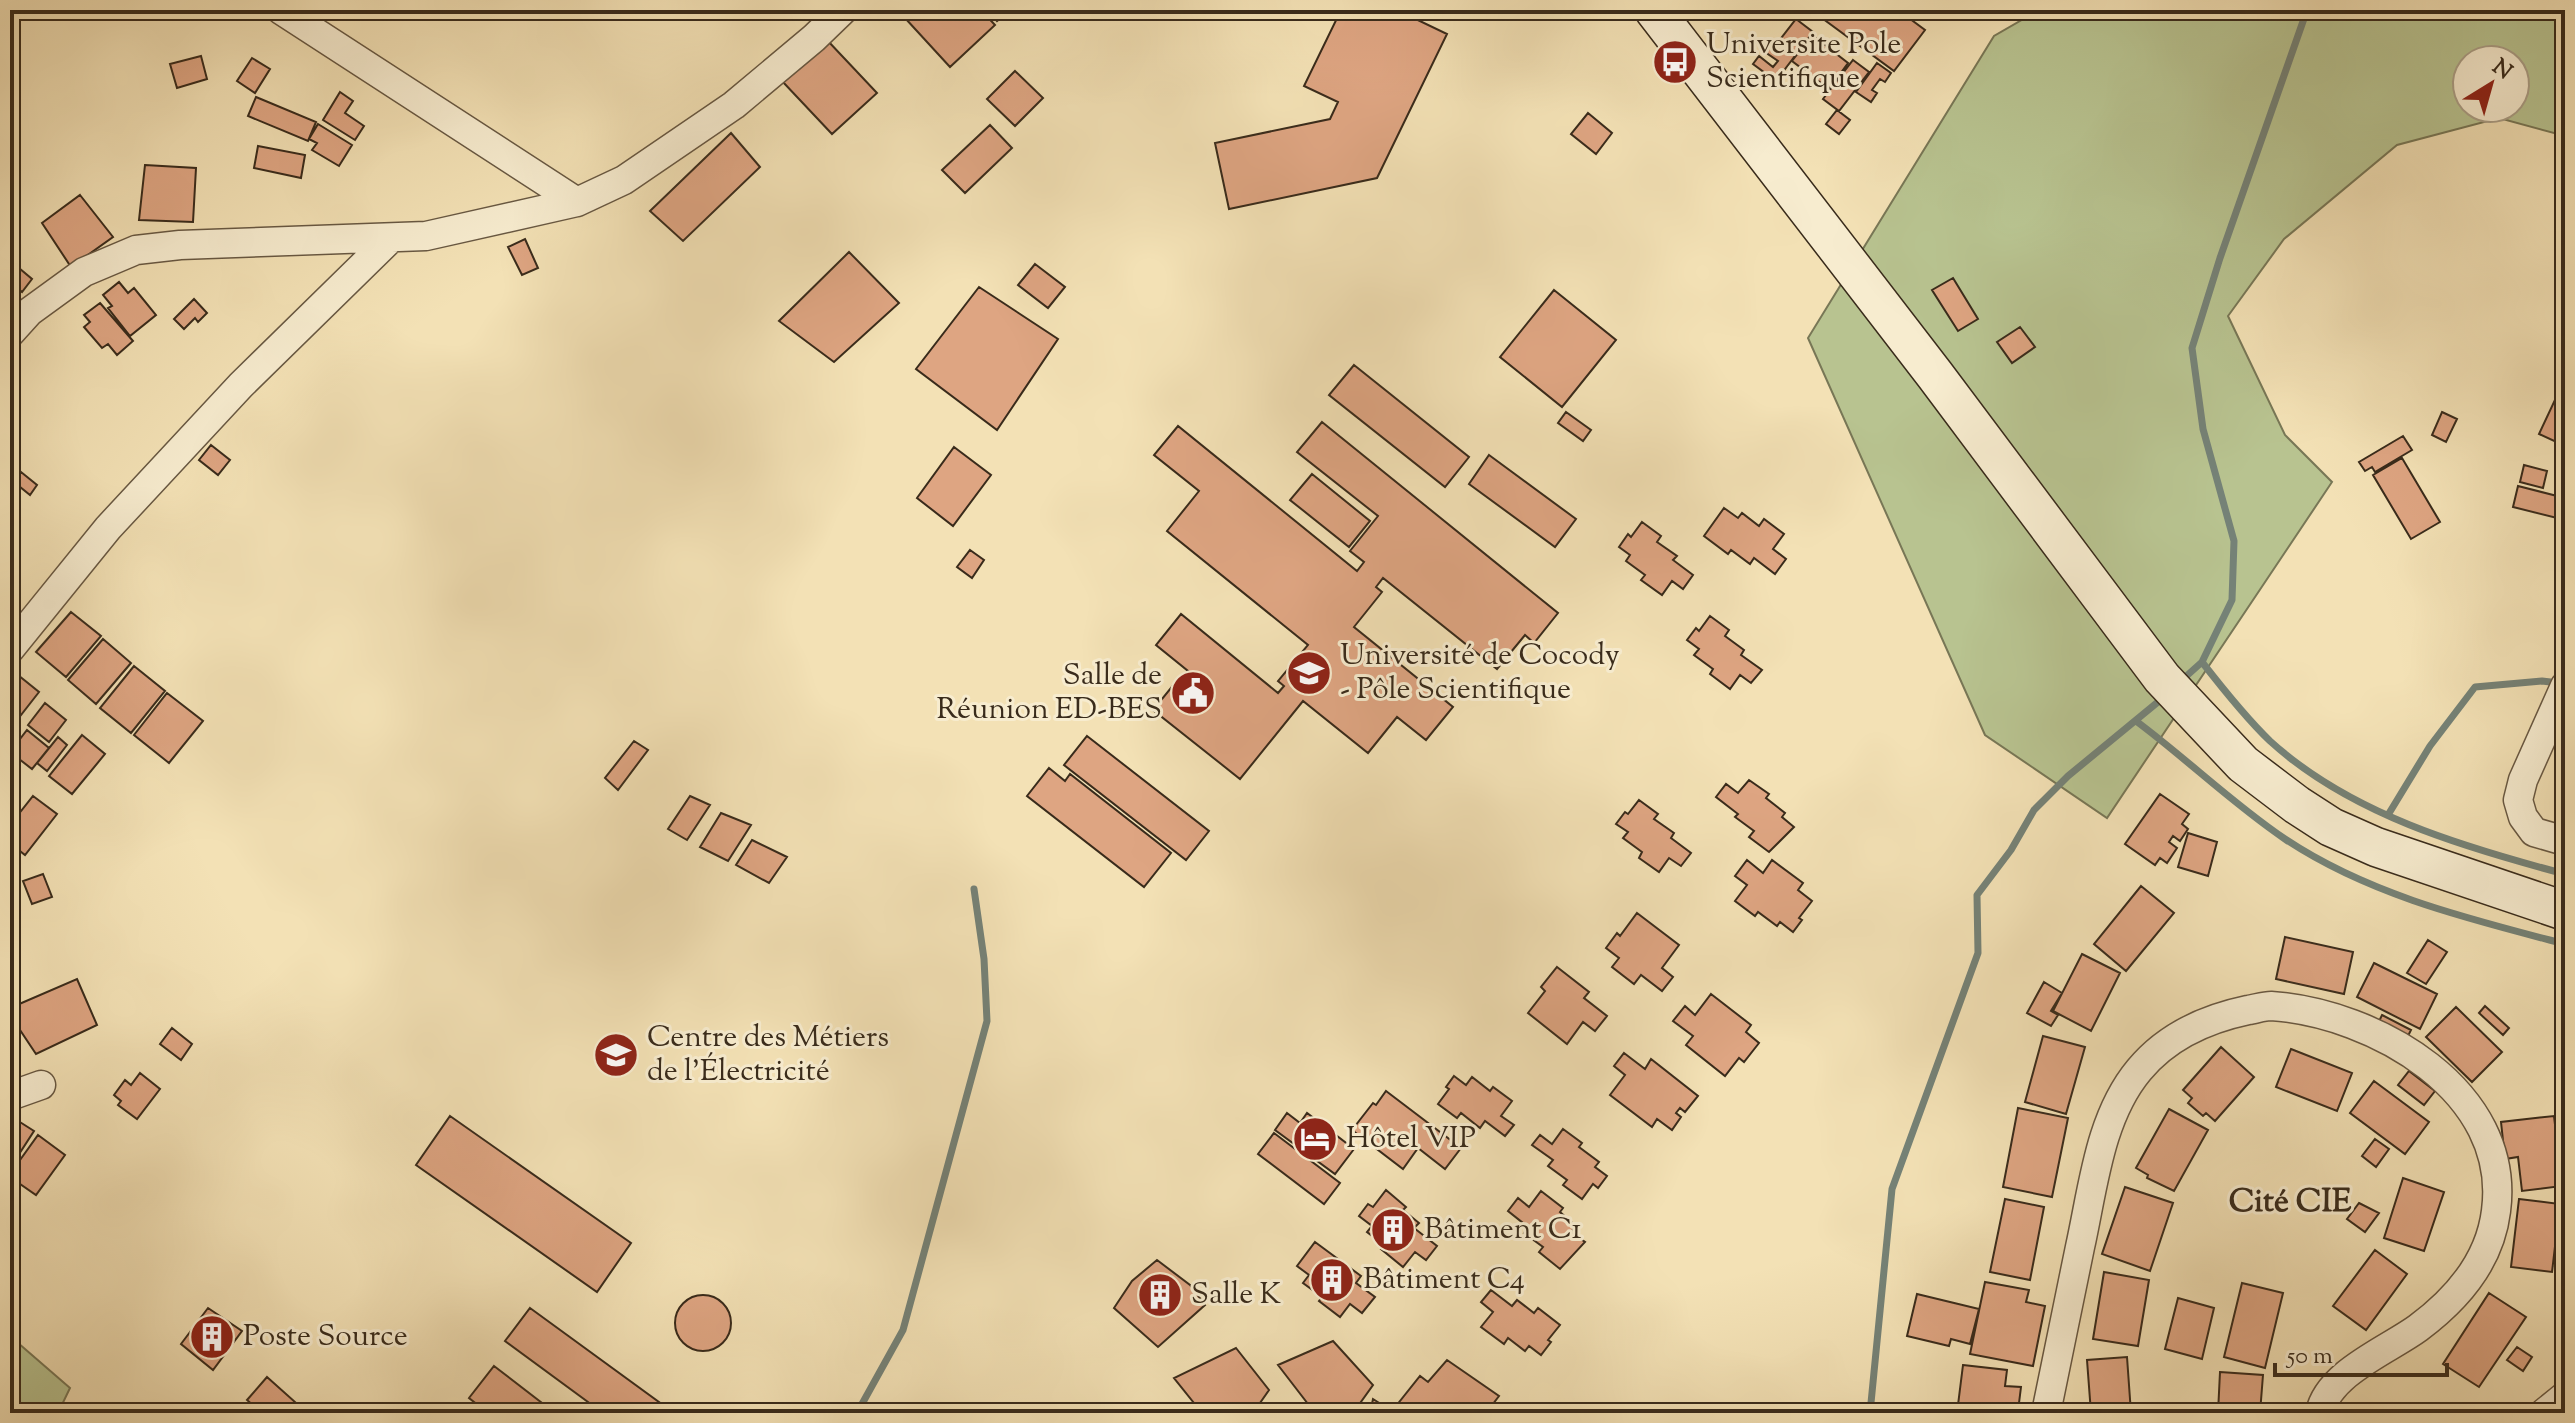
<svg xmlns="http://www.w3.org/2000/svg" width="2575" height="1423" viewBox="0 0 2575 1423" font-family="'Sorts Mill Goudy',serif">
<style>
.green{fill:#b8c390;stroke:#787756;stroke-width:2;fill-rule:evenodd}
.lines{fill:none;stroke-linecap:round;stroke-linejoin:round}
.stream{stroke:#758277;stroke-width:7}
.building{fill:#dea582;stroke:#392b1b;stroke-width:2}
.minor-casing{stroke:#685842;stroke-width:31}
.secondary-casing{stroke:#392b1b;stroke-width:41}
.minor{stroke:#f7eccf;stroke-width:28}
.secondary{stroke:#f7eccf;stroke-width:38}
.labels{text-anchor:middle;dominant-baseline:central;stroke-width:6;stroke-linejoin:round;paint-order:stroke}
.poi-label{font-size:30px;fill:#392b1b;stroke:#f7eccf;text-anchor:start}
.neighbourhood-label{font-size:32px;font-weight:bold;fill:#392b1b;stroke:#f7eccf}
</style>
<rect width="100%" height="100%" fill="#f3e1b5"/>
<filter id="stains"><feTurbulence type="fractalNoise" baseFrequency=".0025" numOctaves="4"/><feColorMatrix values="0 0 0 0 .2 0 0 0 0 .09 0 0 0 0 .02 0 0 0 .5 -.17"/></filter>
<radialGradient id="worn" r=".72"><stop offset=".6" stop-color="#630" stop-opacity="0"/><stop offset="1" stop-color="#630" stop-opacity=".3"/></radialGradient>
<path class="green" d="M2039,10H2565V136L2499,118L2397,145L2284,239L2228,316L2285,435L2332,482L2107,818L1985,735L1808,338L1994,36ZM2467,60H2515V108H2467Z
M10,1336L70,1388L58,1413H10Z"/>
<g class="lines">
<path class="stream" d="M2202,662C2223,689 2245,717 2270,741C2350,814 2463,847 2565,874
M2182,680L2202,662L2232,600L2234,541L2203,429L2192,348L2220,258L2307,10
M2136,721C2187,759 2233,804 2285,839C2369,895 2469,919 2565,944
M2388,815L2430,746L2475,687L2542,681L2559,683
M857,1413L903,1330L987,1021L984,959L974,889
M1870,1413L1892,1189L1978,953L1977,895L2011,850L2034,810L2068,776L2164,697"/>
</g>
<path class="building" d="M914,10H981L995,25L950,67L905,18Z
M987,10H1010L997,21Z
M1341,10H1397L1447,34L1377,178L1229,209L1215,143L1330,119L1338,102L1304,86Z
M1811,10H1898L1925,30L1894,71Z
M1796,19L1813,32L1776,81L1753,64L1759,56L1773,67L1778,61L1762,50L1769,41L1775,46Z
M1812,35L1848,63L1829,89L1792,61Z
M827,40L877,93L832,134L782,81Z
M201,56L207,79L177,88L170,64Z
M252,58L270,69L255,93L237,81Z
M1853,60L1869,72L1839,111L1823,99Z
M1877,63L1891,73L1885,82L1880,79L1872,90L1877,93L1871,102L1856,92Z
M1015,71L1043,98L1015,126L987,99Z
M340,92L353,101L345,113L364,126L355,140L323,120Z
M256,97L316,122L308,141L248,116Z
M1837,110L1850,120L1839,134L1826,124Z
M1588,113L1612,133L1596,154L1571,134Z
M318,124L352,145L339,166L312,150L317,143L309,139Z
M990,125L1012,148L965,193L942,170Z
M731,133L760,167L683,241L650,211Z
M258,146L305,155L301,178L254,168Z
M145,165L196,168L193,222L139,220Z
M80,195L113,237L71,267L42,223Z
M525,239L538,268L522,275L508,247Z
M849,252L899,303L834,362L779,321Z
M13,263L32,279L22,292L10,282V267Z
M1035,264L1065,287L1048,308L1018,285Z
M1953,278L1978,319L1958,331L1932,290Z
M119,282L128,293L134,288L156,315L130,336L108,308L112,306L103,295Z
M979,287L1058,339L997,430L916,369Z
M1554,290L1616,340L1562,407L1500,357Z
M194,299L207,313L198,322L195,318L184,329L174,319Z
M100,303L133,341L117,355L108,344L102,348L84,327L90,322L84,315Z
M2020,327L2035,347L2012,363L1997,342Z
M1354,365L1469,457L1445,487L1329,395Z
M2561,387L2565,389V446L2539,434Z
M1566,412L1591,430L1583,441L1558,423Z
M2442,412L2457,419L2446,442L2432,435Z
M1322,422L1558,613L1534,643L1525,635L1497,669L1383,578L1376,587L1382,592L1354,627L1453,707L1426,740L1397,717L1368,753L1303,701L1240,779L1153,710L1179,678L1181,680L1188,671L1156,645L1181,614L1278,693L1284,686L1278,681L1308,645L1167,531L1199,491L1154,455L1178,426L1357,571L1364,562L1350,551L1378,516L1297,452Z
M2403,436L2412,450L2375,472L2372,467L2365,471L2359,462Z
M211,445L230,460L218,475L199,460Z
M954,447L991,475L953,526L917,498Z
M1489,455L1576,519L1555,547L1469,484Z
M2402,458L2440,522L2411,539L2373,475Z
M2524,465L2547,471L2543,488L2520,482Z
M21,472L37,485L30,495L14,482Z
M1312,474L1370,521L1349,547L1290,500Z
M2518,486L2565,498V520L2513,507Z
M1724,508L1738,518L1742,513L1759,526L1764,519L1784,534L1773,549L1786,559L1775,574L1754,558L1750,564L1731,550L1728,554L1704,536Z
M1642,522L1661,536L1657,542L1677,556L1673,560L1693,575L1683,589L1672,581L1662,595L1641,580L1645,575L1626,561L1630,555L1619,547L1628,534L1631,537Z
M970,550L984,560L972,578L957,567Z
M71,612L101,636L66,677L36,652Z
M1710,616L1729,630L1725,636L1744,650L1741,655L1762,670L1751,683L1740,675L1730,689L1710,674L1713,669L1694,655L1699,649L1687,640L1696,628L1699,631Z
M103,639L131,663L96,704L68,680Z
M134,666L165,691L131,733L100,708Z
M13,671L39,692L10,729V674Z
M167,693L203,721L169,763L134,735Z
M45,703L66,720L49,742L28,725Z
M2565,716V743L2556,740Z
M27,730L49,748L32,769L10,752Z
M82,735L105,754L72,794L49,776Z
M1087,736L1209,831L1186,860L1064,765Z
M58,737L67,745L47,771L37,763Z
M634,741L648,750L618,790L605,778Z
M1049,768L1065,781L1070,774L1171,853L1144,887L1027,796Z
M1749,780L1769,794L1766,798L1785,813L1782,817L1794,827L1769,852L1749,837L1754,831L1735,817L1738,814L1716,797L1726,784L1738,793Z
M2160,794L2189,814L2182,824L2188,829L2180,841L2173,836L2169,842L2177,848L2167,863L2160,858L2155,865L2125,844Z
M33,796L57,814L25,855L10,843V825Z
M690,796L710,805L687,840L668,829Z
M1639,800L1658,814L1654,819L1674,833L1671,838L1691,853L1681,866L1669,858L1659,872L1639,858L1642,852L1623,838L1628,832L1616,824L1625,812L1628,814Z
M721,813L751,825L728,861L700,847Z
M2188,833L2217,842L2208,876L2178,867Z
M752,840L787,857L769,883L736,865Z
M1747,860L1763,873L1772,860L1803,883L1798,890L1812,901L1799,918L1802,920L1793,932L1780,922L1777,926L1758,912L1755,916L1735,901L1747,885L1735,876Z
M43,874L52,897L32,904L23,881Z
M2141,886L2174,913L2126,971L2094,944Z
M1637,913L1679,945L1662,968L1673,977L1662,991L1641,975L1634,984L1612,967L1619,958L1606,948L1617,933L1620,936Z
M2285,937L2353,952L2344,994L2276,979Z
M2428,940L2447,952L2426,984L2407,973Z
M2082,954L2120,973L2091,1031L2053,1011Z
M2374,963L2437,994L2420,1029L2357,997Z
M1557,967L1589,992L1584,998L1607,1016L1595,1031L1583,1022L1567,1044L1528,1013L1545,991L1541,987Z
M77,979L97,1025L36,1054L10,1015V1008Z
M2044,982L2062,993L2051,1011L2058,1015L2051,1026L2027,1013Z
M1711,994L1751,1025L1746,1032L1759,1043L1744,1062L1739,1058L1725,1076L1686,1045L1693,1036L1673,1021L1685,1006L1695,1015Z
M2485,1006L2509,1028L2503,1035L2479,1013Z
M2456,1007L2502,1052L2472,1082L2426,1037Z
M2382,1015L2411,1030L2405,1042L2376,1028Z
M172,1028L192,1044L181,1060L160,1044Z
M2043,1036L2085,1047L2066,1114L2025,1102Z
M2221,1047L2254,1077L2215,1121L2206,1113L2203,1116L2188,1103L2192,1098L2183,1090Z
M2291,1049L2352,1073L2337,1111L2276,1087Z
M1624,1053L1645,1069L1651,1059L1698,1096L1685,1112L1680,1108L1676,1113L1681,1117L1672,1130L1657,1119L1652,1127L1610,1095L1625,1075L1614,1066Z
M2409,1071L2435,1091L2424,1105L2398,1085Z
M140,1073L160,1089L137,1119L118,1105L121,1101L114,1095L125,1080L131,1085Z
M1454,1076L1466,1085L1472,1077L1490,1091L1493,1087L1512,1101L1501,1116L1514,1125L1505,1136L1485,1121L1480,1128L1461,1113L1457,1118L1438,1104L1449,1089L1446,1087Z
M2374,1081L2429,1122L2405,1154L2350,1113Z
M1386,1091L1461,1148L1445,1169L1418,1148L1403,1169L1352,1130L1373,1103L1376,1105Z
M2018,1108L2068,1118L2052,1197L2003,1187Z
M2169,1109L2208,1130L2174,1191L2147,1178L2148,1175L2136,1168Z
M1287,1113L1300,1123L1307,1113L1354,1149L1335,1174L1275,1130Z
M2565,1114V1139L2560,1140L2556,1115Z
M450,1116L631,1243L597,1292L416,1165Z
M2554,1116L2562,1186L2522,1191L2518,1157L2505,1159L2501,1122Z
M12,1117L34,1131L10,1168V1121Z
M1563,1129L1582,1143L1579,1147L1599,1162L1595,1167L1607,1176L1598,1188L1593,1184L1582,1199L1563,1185L1567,1180L1548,1166L1553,1160L1532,1145L1540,1135L1552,1144Z
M1274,1133L1340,1183L1324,1204L1258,1154Z
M38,1135L65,1155L36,1195L10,1177V1174Z
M2375,1139L2389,1149L2376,1167L2362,1156Z
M2403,1178L2444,1192L2424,1251L2384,1238Z
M2125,1187L2173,1203L2150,1271L2102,1254Z
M1386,1190L1406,1207L1403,1210L1419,1223L1414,1228L1437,1246L1426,1260L1415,1252L1403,1267L1381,1249L1384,1245L1367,1232L1372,1226L1359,1216L1368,1204L1373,1207Z
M1541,1191L1563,1208L1560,1212L1576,1226L1571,1232L1585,1242L1560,1269L1539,1252L1543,1247L1524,1233L1528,1227L1508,1211L1518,1198L1529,1207Z
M2005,1199L2044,1207L2030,1280L1990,1272Z
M2519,1199L2560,1204L2552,1272L2511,1267Z
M2359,1203L2379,1213L2365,1232L2347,1219Z
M2558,1238H2565V1268L2555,1266Z
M1315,1242L1361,1276L1356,1283L1375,1297L1362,1313L1350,1304L1340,1317L1319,1301L1322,1297L1303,1283L1309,1275L1297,1266Z
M2375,1250L2407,1274L2366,1330L2333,1306Z
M1157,1260L1190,1285L1205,1305L1158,1347L1114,1308L1132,1281Z
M2104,1272L2149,1280L2138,1346L2093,1339Z
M1985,1282L2029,1290L2026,1302L2045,1306L2033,1366L1970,1354Z
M2242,1283L2283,1293L2265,1368L2224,1357Z
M1491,1290L1512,1306L1517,1300L1534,1313L1538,1308L1560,1325L1548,1340L1551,1342L1541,1355L1529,1346L1525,1351L1508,1338L1504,1344L1481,1327L1493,1312L1481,1302Z
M2489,1293L2526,1317L2479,1387L2443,1364Z
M1917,1294L1979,1309L1970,1344L1951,1339L1949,1346L1907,1336Z
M675 1323a28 28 0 1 1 56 0a28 28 0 1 1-56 0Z
M2178,1298L2214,1308L2202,1359L2165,1349Z
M208,1308L242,1331L213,1370L181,1344Z
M530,1308L663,1405L657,1413H603L505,1341Z
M1333,1341L1373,1385L1353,1413H1315L1278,1365Z
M2517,1347L2532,1357L2523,1371L2507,1360Z
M1236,1348L1269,1390L1253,1413H1207L1198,1408L1174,1378Z
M2127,1357L2131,1413H2091L2087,1360Z
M1447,1360L1499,1396L1486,1413H1370L1373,1399L1392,1411L1420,1376L1428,1382Z
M1963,1365L2007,1370L2005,1386L2021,1387L2018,1411L2002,1409V1413H1957Z
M494,1366L555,1413H488L469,1398Z
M2220,1372L2263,1375L2260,1413H2218Z
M267,1377L295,1402L285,1413H262L247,1400Z"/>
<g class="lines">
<g class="minor-casing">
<path id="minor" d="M281,10L577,202
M10,333L29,312L84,272L136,250L180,245L426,236L577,202L624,180L734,105L814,38L843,10
M10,649L108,528L241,385L391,238
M2565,686L2523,780L2518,800L2523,817L2534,832L2565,841
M10,1096L41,1085
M2046,1413C2057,1358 2069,1302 2080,1247C2093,1189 2099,1118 2139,1070C2167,1036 2205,1019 2248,1010C2255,1009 2264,1006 2271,1006C2375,1013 2512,1091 2496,1211C2490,1261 2457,1299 2418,1328C2388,1350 2328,1373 2320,1413
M2544,1413L2565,1396"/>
</g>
<g class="secondary-casing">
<path id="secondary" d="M1654,10L1935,375L2162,678L2243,764L2297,805L2331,827L2376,847L2565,911"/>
</g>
<use href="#minor" class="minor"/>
<use href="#secondary" class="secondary"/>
</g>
<defs>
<g id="bus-disc" transform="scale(2.3)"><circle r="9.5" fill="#8f2418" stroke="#f7eccf"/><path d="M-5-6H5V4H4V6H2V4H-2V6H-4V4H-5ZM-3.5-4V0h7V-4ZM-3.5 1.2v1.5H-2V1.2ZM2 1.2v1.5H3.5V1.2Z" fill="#fff"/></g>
<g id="university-disc" transform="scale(2.3)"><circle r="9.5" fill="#8f2418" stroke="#f7eccf"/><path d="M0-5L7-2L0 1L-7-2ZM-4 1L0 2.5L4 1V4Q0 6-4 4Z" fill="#fff"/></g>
<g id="civic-disc" transform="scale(2.3)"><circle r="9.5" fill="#8f2418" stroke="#f7eccf"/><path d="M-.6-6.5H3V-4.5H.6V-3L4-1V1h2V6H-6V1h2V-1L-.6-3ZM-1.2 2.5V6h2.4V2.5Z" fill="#fff"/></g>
<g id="hotel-disc" transform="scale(2.3)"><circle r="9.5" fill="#8f2418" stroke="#f7eccf"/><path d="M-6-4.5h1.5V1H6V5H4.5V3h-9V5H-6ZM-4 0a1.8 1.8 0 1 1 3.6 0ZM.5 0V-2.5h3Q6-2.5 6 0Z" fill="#fff"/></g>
<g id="building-disc" transform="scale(2.3)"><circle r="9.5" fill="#8f2418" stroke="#f7eccf"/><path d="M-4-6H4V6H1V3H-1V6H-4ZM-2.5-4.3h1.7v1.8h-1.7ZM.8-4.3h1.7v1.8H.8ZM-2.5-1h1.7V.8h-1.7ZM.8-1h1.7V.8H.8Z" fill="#fff"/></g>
</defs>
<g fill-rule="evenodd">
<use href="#bus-disc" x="1675" y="62"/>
<use href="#university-disc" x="1309" y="673"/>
<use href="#civic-disc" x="1193" y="693"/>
<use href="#university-disc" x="616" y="1055"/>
<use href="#hotel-disc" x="1315" y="1139"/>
<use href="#building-disc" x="1393" y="1230"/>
<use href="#building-disc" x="1332" y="1280"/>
<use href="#building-disc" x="1160" y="1295"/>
<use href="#building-disc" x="212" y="1337"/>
</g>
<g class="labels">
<g class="poi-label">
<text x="1706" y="45">Universite Pole<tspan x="1706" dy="34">Scientifique</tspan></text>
<text x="1340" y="656">Université de Cocody<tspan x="1340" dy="34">- Pôle Scientifique</tspan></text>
<text x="1162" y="676" text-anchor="end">Salle de<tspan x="1162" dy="34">Réunion ED-BES</tspan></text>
<text x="647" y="1038">Centre des Métiers<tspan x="647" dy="34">de l'Électricité</tspan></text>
<text x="1346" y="1139">Hôtel VIP</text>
<text x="1424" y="1230">Bâtiment C1</text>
<text x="1363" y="1280">Bâtiment C4</text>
<text x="1191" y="1295">Salle K</text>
<text x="243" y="1337">Poste Source</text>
</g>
<g class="neighbourhood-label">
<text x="2290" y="1203">Cité CIE</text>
</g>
</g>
<rect width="2575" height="1423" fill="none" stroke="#f3e1b5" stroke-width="40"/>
<rect x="12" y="12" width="2551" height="1399" fill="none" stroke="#392b1b" stroke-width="4"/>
<rect x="20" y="20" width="2535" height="1383" fill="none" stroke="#392b1b" stroke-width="2"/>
<g transform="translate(2491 84) rotate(37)"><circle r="38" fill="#f7eccf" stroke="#ab9f87" stroke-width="2"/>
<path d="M0-6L14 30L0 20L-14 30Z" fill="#8f2418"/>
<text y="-12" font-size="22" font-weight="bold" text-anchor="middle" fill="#392b1b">N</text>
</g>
<path d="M2275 1363v12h172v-12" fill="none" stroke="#392b1b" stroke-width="4"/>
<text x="2287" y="1363" font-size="24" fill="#392b1b" stroke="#f7eccf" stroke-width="6" paint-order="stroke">50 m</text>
<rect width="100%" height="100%" filter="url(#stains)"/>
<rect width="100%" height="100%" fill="url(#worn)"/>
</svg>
